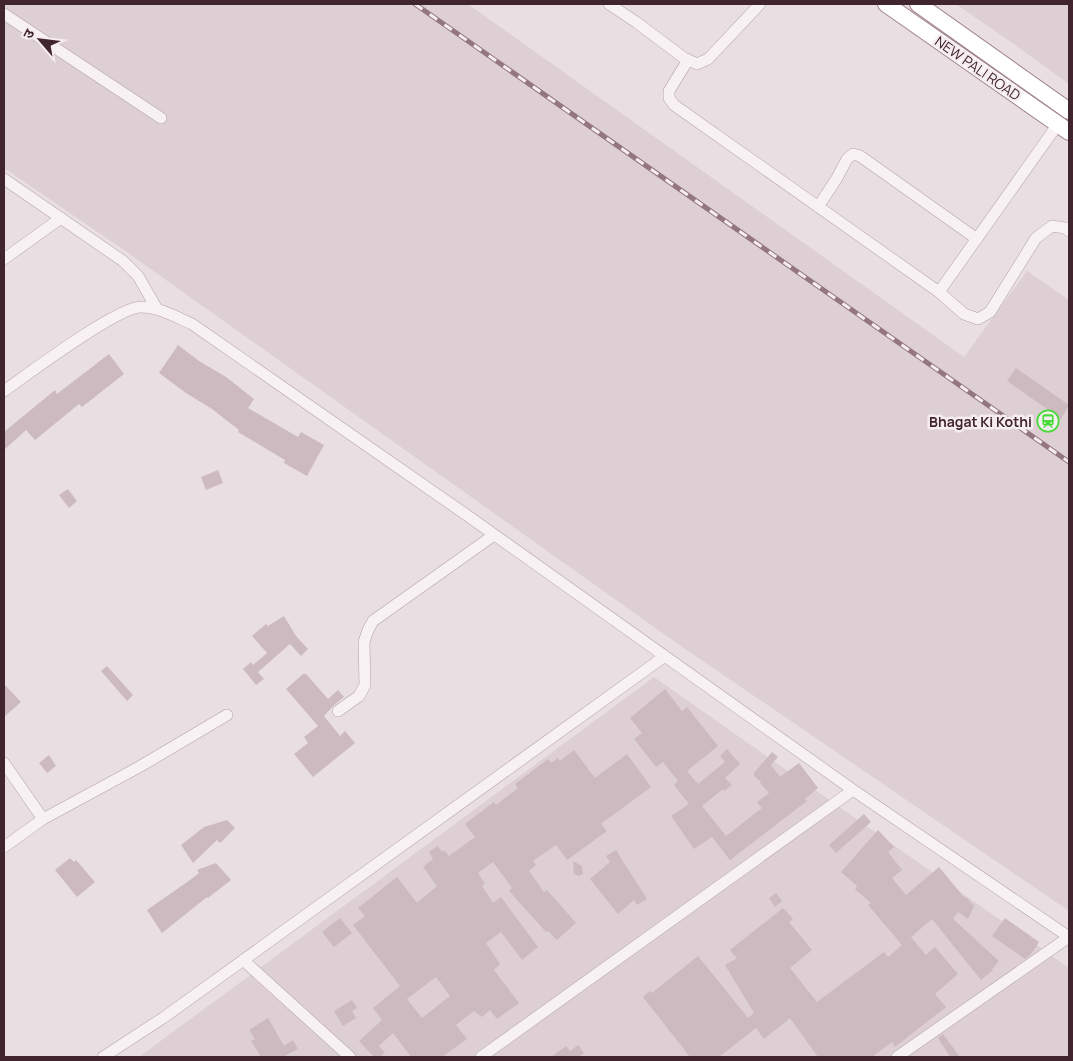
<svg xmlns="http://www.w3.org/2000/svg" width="1073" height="1061" viewBox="0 0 1073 1061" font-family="Manrope,'Noto Sans Devanagari',sans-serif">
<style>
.built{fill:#decfd4}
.building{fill:#ccbac0;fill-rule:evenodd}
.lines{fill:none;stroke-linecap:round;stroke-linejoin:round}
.minor-casing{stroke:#b3a3a8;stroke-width:12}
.highway-casing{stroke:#a1848e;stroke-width:18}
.minor{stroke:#f7f1f3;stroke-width:11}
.highway{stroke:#fff;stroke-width:16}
.rail-casing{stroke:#94767f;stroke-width:5}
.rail{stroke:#f6edf1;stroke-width:3;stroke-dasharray:9;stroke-linecap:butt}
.labels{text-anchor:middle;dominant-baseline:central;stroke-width:5;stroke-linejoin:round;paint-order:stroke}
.street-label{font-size:14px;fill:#41252e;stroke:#f6edf1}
.poi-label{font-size:14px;font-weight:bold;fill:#41252e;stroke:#f6edf1;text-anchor:end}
</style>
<rect width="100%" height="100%" fill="#e9dee1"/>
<path class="built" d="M4,4H468L964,357L1027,271L1069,300V911L678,644L121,248L4,168Z
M956,4H1069V84L1008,40Z
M654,677L1069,968V1057H139Z"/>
<path class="building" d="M178,345L199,361L226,377L254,399L248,408L298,437L301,432L324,445L307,476L284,463L285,460L238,432L239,430L212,409L186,393L159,373Z
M109,354L124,374L82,407L79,404L35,440L26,430L4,450V432L55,390L57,394Z
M1016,368L1069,405L1061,419L1007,381Z
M218,470L223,483L206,490L201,477Z
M68,489L77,501L69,508L59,495Z
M284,616L296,636L308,649L301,656L290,644L258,672L264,679L256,685L243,669L251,662L253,665L267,653L252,636L266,624L268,626Z
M107,666L133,695L127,701L101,671Z
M303,674H306L328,699L338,690L344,697L334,705L324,716L340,736L345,731L355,743L313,777L294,754L308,743L304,737L318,726L286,689Z
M4,684L21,702L4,717Z
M665,689L682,711L687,707L718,746L687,771L698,784L725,762L720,756L727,749L740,764L725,778L732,785L724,791L723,789L702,806L726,836L762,808L757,802L769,793L760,783L761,782L754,776V773L772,752L778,757L771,765L780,777L799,763L818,788L805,799L807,801L730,860L712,837L694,849L671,816L689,804L674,785L678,781L663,762L656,767L634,739L642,733L630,718Z
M574,750L595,778L627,754L651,787L601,824L607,831L567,860L556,845L533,861L536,865L529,871L544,892L547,890L576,923L557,940L548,931L546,932L509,891L512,888L493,862L478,873L485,884L482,886L493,903L501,897L538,947L522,960L501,932L486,943L500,964L494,970L519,1003L497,1019L490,1010L482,1017L474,1011L456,1025L467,1039L442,1057H411L393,1033L379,1046L385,1053L380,1057H374L359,1041L382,1020L373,1008L400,986L353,925L365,916L358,908L397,877L417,903L437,886L423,867L433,859L429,852L438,846L442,852L444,850L449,856L475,837L465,824L494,802L496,805L518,788L515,784L548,759L551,763L558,758L560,761ZM436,977L450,996L422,1018L407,999Z
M49,755L56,766L47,773L39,763Z
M864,814L871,822L836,853L829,845Z
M227,820L235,828L220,843L217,840L193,863L181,845L204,827Z
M878,830L894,847L888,852L902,870L892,878L906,895L939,867L963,896L968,899L974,906L968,919L958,912L953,919L999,961L992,969L993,970L981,980L932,919L911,937L926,955L935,947L958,974L935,994L946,1007L895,1047L892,1042L872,1057H818L790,1018L764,1039L756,1028L719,1057H690L643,997L650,991L652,993L698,956L748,1018L754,1013L725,965L737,958L730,950L783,908L793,919L789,922L812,950L790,968L817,1002L884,952L888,957L902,945L868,905L871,903L855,889L857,886L841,872Z
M616,850L647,899L637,905L634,900L618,914L590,879L610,862L606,856Z
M70,858L74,862L76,860L95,882L77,897L55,870Z
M573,861L582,866L583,874L579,876L574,874Z
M216,863L231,880L208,898L207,897L162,933L147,910L190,880L199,873L197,870Z
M776,893L782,901L775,907L769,898Z
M340,918L352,933L334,947L322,932Z
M1005,918L1039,942L1031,954L1025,959L992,936Z
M352,1000L357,1008L352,1011L356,1018L343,1026L334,1011Z
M268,1018L284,1046L293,1040L298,1049L283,1057H261L251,1041L255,1039L249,1030Z
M943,1034L960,1057H950L938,1038Z
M578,1045L584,1053L579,1057H551L566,1046L570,1051Z"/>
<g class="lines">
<g class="minor-casing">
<path id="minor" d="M609,4L636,22L684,58L697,64L708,59L760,4
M4,14L161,118
M688,60L669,91V98L674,105L939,292L964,314L978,319L990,312L1036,238L1052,226L1065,228L1069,231
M4,179L123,261L138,276L157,309
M818,207L837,178L847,159L853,154L860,156L977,239
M4,259L61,218
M939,292L1058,124
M4,391C28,374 117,307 141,307C159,307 176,317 192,324L468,516L853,790L1069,937
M338,711L359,696L365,685L364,642L368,630L373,621L494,535
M4,763L43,819L4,847
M43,819L139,767L227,715
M243,960L350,1057
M103,1057L163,1018L665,656
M481,1057L853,790
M897,1057L1069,937"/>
</g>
<g class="highway-casing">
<path id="highway" d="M886,4L1069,132
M918,4L1069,111"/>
</g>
<use href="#minor" class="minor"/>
<use href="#highway" class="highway"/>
<g class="rail-casing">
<path id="rail" d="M415,4L1069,462"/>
</g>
<use href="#rail" class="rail"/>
</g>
<defs>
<g id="station-ring" transform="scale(1.125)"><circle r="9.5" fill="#f6edf1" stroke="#46da36" stroke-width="1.5"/><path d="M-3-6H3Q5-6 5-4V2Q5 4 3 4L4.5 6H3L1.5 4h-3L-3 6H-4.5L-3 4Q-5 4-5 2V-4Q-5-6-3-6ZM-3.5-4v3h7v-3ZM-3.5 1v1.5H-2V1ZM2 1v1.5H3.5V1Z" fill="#46da36"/></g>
</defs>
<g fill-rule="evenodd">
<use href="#station-ring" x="1048" y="421"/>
</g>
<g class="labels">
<g class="street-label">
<text transform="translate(978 68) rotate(35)">NEW PALI ROAD</text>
</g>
<g class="poi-label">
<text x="1032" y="421">Bhagat Ki Kothi</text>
</g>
</g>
<rect width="1073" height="1061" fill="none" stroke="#41252e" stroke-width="10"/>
<g transform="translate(40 40) rotate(298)" stroke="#f6edf1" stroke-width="4" paint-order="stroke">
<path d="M0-4L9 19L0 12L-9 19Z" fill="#41252e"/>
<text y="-8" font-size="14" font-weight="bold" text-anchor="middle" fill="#41252e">उ</text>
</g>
</svg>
